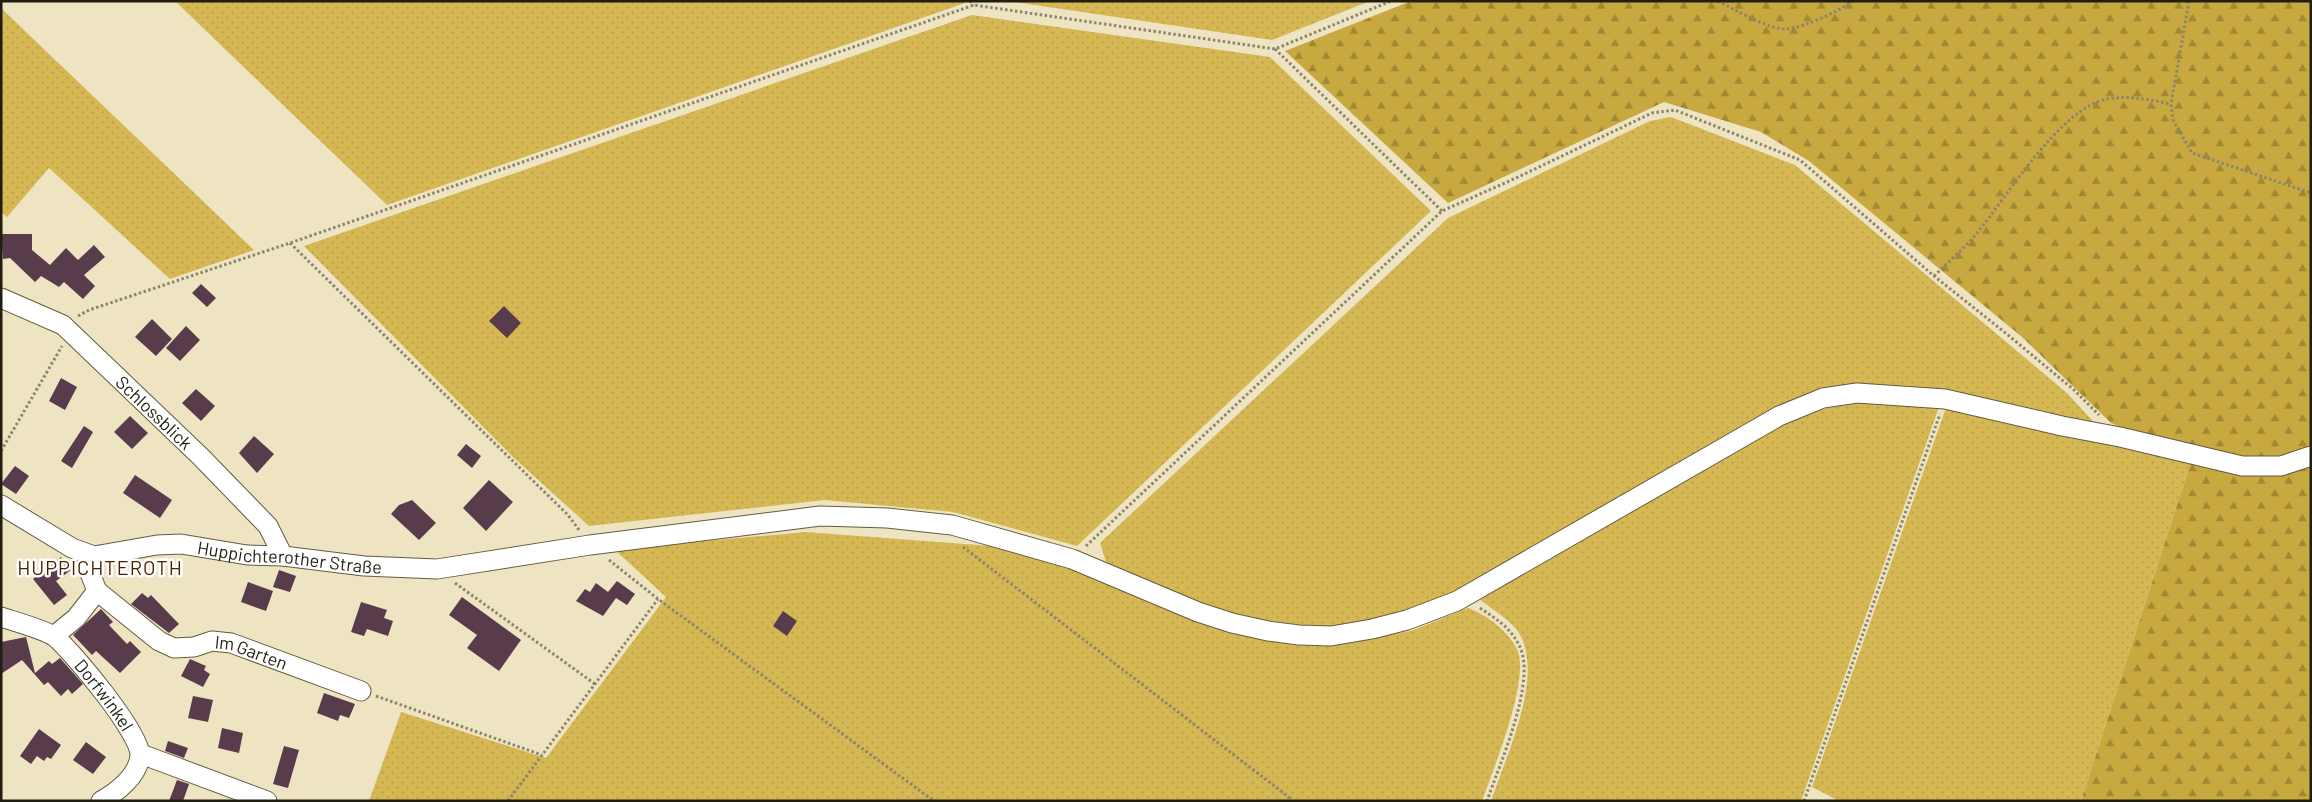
<svg xmlns="http://www.w3.org/2000/svg" width="2312" height="802" viewBox="0 0 2312 802" font-family="Barlow,sans-serif">
<style>
.grass{fill:url(#grass-dots)}
.forest{fill:url(#forest-firs)}
.building{fill:#583c4b}
.lines{fill:none;stroke-linecap:round;stroke-linejoin:round}
.street-casing{stroke:#645b3e;stroke-width:21}
.path{stroke:#8c856e;stroke-width:3;stroke-dasharray:2.5 2.5;stroke-linecap:butt}
.street{stroke:#fff;stroke-width:19}
.labels{text-anchor:middle;dominant-baseline:central;stroke-width:5;stroke-linejoin:round;paint-order:stroke}
.street-label{font-size:18px;fill:#211d11;stroke:#fff}
.quarter-label{font-size:20px;letter-spacing:1px;fill:#4c1e00;stroke:#fff}
</style>
<defs>
<pattern id="grass-dots" width="8" height="8" patternUnits="userSpaceOnUse" patternTransform="scale(1.25)"><rect width="8" height="8" fill="#d5b854"/><path d="M2 2h.1M6 6h.1" fill="none" stroke="#b79e48" stroke-width="1.8" stroke-linecap="round"/></pattern>
<pattern id="forest-firs" width="22" height="20" patternUnits="userSpaceOnUse" patternTransform="scale(1.25)"><rect width="22" height="20" fill="#c7a93f"/><path d="M5 1l3.5 6h-7zM16 11l3.5 6h-7z" fill="#a18933"/></pattern>
</defs>
<rect width="100%" height="100%" fill="#eee4c2"/>
<path class="grass" d="M175,1H963L965,3L387,205Z
M1007,1H1370L1272,40Z
M1,8L254,250L170,279L49,168L7,217L1,212Z
M972,15L1270,57L1431,211L1077,546L953,512L825,500L589,526L514,458L304,246Z
M1671,117L1795,165L2067,393L2101,430L1844,386L1512,563L1407,616L1327,628L1254,619L1198,607L1106,562L1100,543L1448,218L1650,121Z
M1845,402L1940,404L1801,801H1491C1506,756 1545,676 1519,633C1513,622 1489,607 1478,598L1779,425Z
M1947,405L2191,462L2081,801H1839L1812,787Z
M806,532L1005,547L1077,569L1155,602L1347,642L1411,631L1468,608C1487,615 1507,630 1517,649C1531,678 1493,770 1482,801H369L401,712L546,758L666,597L614,549Z"/>
<path class="forest" d="M1411,1H2311V448L2279,459L2246,457L2140,436L2111,423L2022,337L1809,161L1761,132L1664,102L1448,203L1285,51Z
M2191,462H2311V801H2081Z"/>
<path class="building" d="M1,234H32V250L50,265L66,248L78,260L94,245L105,257L84,275L95,286L83,299L64,282L59,287L41,276L35,282L10,258L3,259Z
M201,284L216,298L207,307L192,293Z
M504,306L521,323L507,338L489,321Z
M152,319L172,339L156,356L135,337Z
M186,326L200,340L180,361L166,348Z
M61,378L77,387L65,410L49,401Z
M196,389L215,406L201,421L182,403Z
M130,416L148,433L132,449L114,432Z
M84,426L93,432L72,468L61,461Z
M254,436L274,454L257,473L239,453Z
M466,444L481,456L472,468L457,455Z
M15,466L29,476L16,494L1,484Z
M135,475L172,500L160,518L123,493Z
M489,480L513,502L486,531L463,508Z
M412,500L436,523L419,540L391,514L399,505Z
M61,557L71,570L56,581L67,595L54,605L33,579Z
M279,570L296,576L290,592L273,587Z
M617,581L635,594L627,605L616,598L603,616L576,601L585,589L590,592L596,583L612,595L608,592Z
M248,582L273,591L266,611L241,602Z
M142,593L148,598L151,595L179,624L169,633L131,604Z
M462,597L521,640L499,671L467,648L477,635L449,615Z
M361,602L387,610L384,618L393,621L388,636L367,629L364,636L351,632Z
M101,609L113,622L109,625L127,644L130,641L141,652L120,673L96,651L92,655L73,635Z
M783,611L797,621L787,636L773,626Z
M26,637L35,673L49,661L52,664L60,658L83,684L72,694L68,689L61,696L48,682L44,685L22,660L1,674V642Z
M190,659L206,666L204,670L210,674L203,687L181,676Z
M324,693L355,704L349,718L340,715L338,721L317,713Z
M193,696L213,700L208,722L188,718Z
M222,728L243,733L239,753L218,748Z
M39,729L61,745L51,759L47,757L44,761L37,756L31,764L20,756Z
M168,741L188,748L184,758L165,751Z
M86,742L106,757L93,774L73,760Z
M284,746L299,750L288,788L273,784Z
M177,780L189,784L183,801H169Z"/>
<g class="lines">
<g class="street-casing">
<g id="street">
<path id="s1" d="M1,298L63,325L200,456L268,526L283,556"/>
<path id="s2" d="M1,505L72,548L94,556L157,545L181,544L247,555L283,556L364,566L437,569L590,545L820,516L887,518L952,525L1072,559L1198,612L1232,623L1268,631L1299,635L1331,636L1372,629L1407,620L1457,601L1779,416L1823,398L1857,393L1945,399L2062,426L2120,437L2242,466H2281L2311,456"/>
<path id="s3" d="M97,591L159,641L174,648L194,647L212,641L231,643L361,691"/>
<path id="s4" d="M1,617C13,621 46,630 55,637C73,652 142,735 140,756C138,776 117,792 101,801"/>
<path d="M54,636L76,618L97,591L90,573L94,556"/>
<path d="M141,754L267,801"/>
</g>
</g>
<path class="path" d="M970,1L974,5
M1718,1C1733,9 1770,30 1786,29C1806,27 1837,12 1853,1
M2189,1L2171,104L2173,120L2192,153L2311,193
M1275,49L1442,211
M290,243L568,515L579,530
M1934,276C1948,262 1964,249 1977,233C2007,197 2060,108 2107,99C2128,95 2151,100 2171,104
M78,316L89,310L290,243L974,5L1275,49L1391,1
M1,451L62,346
M1086,546L1442,211L1516,178L1652,113L1675,110L1800,160L1934,276L2008,335L2074,390L2099,415
M963,547L1290,798L1288,801
M609,560L658,599L934,801
M455,583L595,684
M1480,608C1495,618 1511,628 1519,645C1538,680 1499,765 1487,801
M376,696L542,755
M508,801L658,599
M1804,801L1940,414"/>
<use href="#street" class="street"/>
</g>
<g class="labels">
<g class="street-label">
<text stroke="none"><textPath href="#s1" startOffset="194">Schlossblick</textPath></text>
<text stroke="none"><textPath href="#s2" startOffset="304">Huppichterother Straße</textPath></text>
<text stroke="none"><textPath href="#s3" startOffset="176">Im Garten</textPath></text>
<text stroke="none"><textPath href="#s4" startOffset="134">Dorfwinkel</textPath></text>
</g>
<g class="quarter-label">
<text x="100" y="567">HUPPICHTEROTH</text>
</g>
</g>
<rect width="2312" height="802" fill="none" stroke="#211d11" stroke-width="5"/>
</svg>
